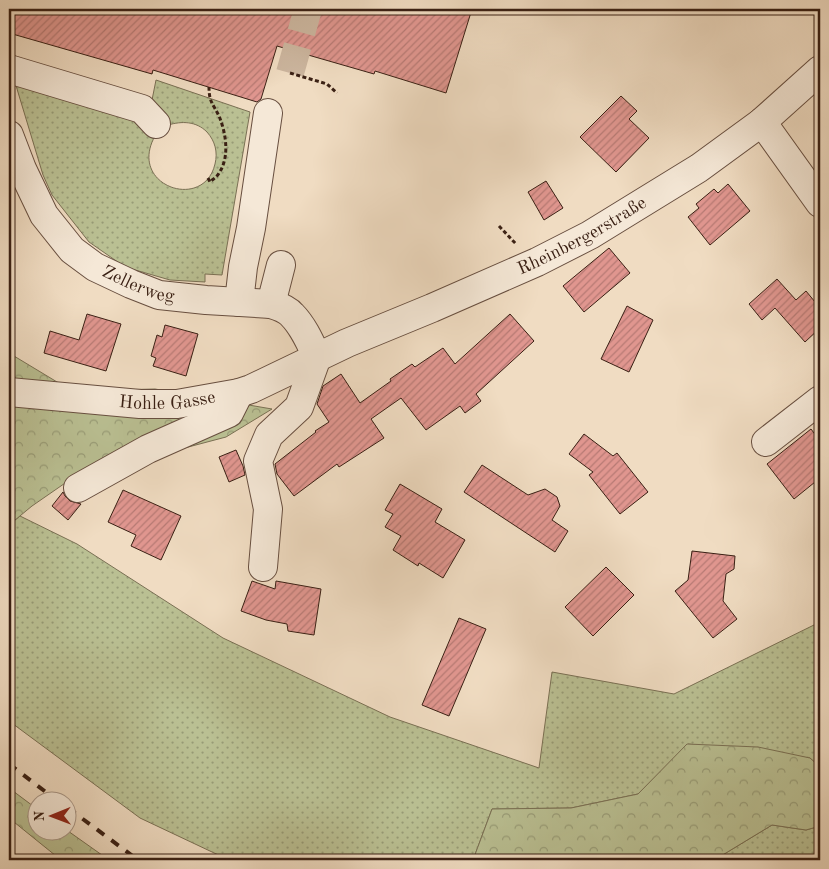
<svg xmlns="http://www.w3.org/2000/svg" width="829" height="869" viewBox="0 0 829 869" font-family="'Old Standard TT',serif">
<style>
.grass{fill:url(#grass-dots);stroke:#7a7054}
.forest{fill:url(#forest-crowns);stroke:#7a7054}
.building{fill:url(#building-hatch);stroke:#3a2014}
.lines{fill:none;stroke-linecap:round;stroke-linejoin:round}
.minor-tunnel{stroke:#ccb69f;stroke-width:28;stroke-dasharray:28 14;stroke-linecap:butt}
.minor-casing{stroke:#684f40;stroke-width:30}
.path{stroke:#3a2014;stroke-width:3;stroke-dasharray:4 2.5;stroke-linecap:butt}
.minor{stroke:#f5e8d7;stroke-width:28}
.rail{stroke:#3a2014;stroke-width:4;stroke-dasharray:9 9;stroke-linecap:butt}
.labels{text-anchor:middle;dominant-baseline:central;stroke-width:4;stroke-linejoin:round;paint-order:stroke}
.street-label{font-size:18px;fill:#3a2014;stroke:#f5e8d7}
</style>
<defs>
<pattern id="grass-dots" width="8" height="8" patternUnits="userSpaceOnUse" patternTransform="scale(1.25)"><rect width="8" height="8" fill="#bac093"/><path d="M2 2h.1M6 6h.1" fill="none" stroke="#989c77" stroke-width="1.8" stroke-linecap="round"/></pattern>
<pattern id="forest-crowns" width="20" height="18" patternUnits="userSpaceOnUse" patternTransform="scale(1.25)"><rect width="20" height="18" fill="#bac093"/><path d="M2 6a3 3 0 1 1 6 0M12 15a3 3 0 1 1 6 0" fill="none" stroke="#989c77"/></pattern>
<pattern id="building-hatch" width="6" height="6" patternUnits="userSpaceOnUse" patternTransform="scale(1.25)"><rect width="6" height="6" fill="#e0968f"/><path d="M-1 1l2-2M0 6l6-6M5 7l2-2" fill="none" stroke="#b77a74"/></pattern>
</defs>
<rect width="100%" height="100%" fill="#f0dcc2"/>
<filter id="stains"><feTurbulence type="fractalNoise" baseFrequency=".004" numOctaves="4"/><feColorMatrix values="0 0 0 0 .2 0 0 0 0 .09 0 0 0 0 .02 0 0 0 .5 -.17"/></filter>
<radialGradient id="worn" r=".72"><stop offset=".6" stop-color="#630" stop-opacity="0"/><stop offset="1" stop-color="#630" stop-opacity=".3"/></radialGradient>
<path class="grass" d="M14,79L139,115L155,136C127,186 204,212 215,164C218,152 215,141 207,132C196,121 182,121 168,125L151,105L156,80L250,112L222,275L205,274V282L170,280L125,267L89,242L52,195L43,175Z
M20,516L77,544L223,638L390,717L539,768L552,672L674,694L820,622V767L810,758L688,744L638,794L571,808L492,809L473,860H229L140,818L9,721V525Z
M772,825L806,830L820,826V860H710L716,859Z"/>
<path class="forest" d="M9,353L72,391L155,389L272,409L226,437L158,455L84,470L32,506L9,525Z
M687,744L758,747L810,758L820,767V826L806,830L772,825L716,859L710,860H473L492,809L571,808L638,794Z
M9,788L37,809L38,832H68V831L109,860H61L9,818Z"/>
<path class="building" d="M9,9H472L446,93L375,71L374,74L277,46L261,99L257,102L153,70L152,74L9,33Z
M621,96L637,111L629,119L649,138L616,172L580,137Z
M546,181L563,208L544,220L528,192Z
M728,184L750,211L710,245L688,217L699,208L696,204L714,189L718,193Z
M609,248L630,273L584,312L563,286Z
M777,279L796,300L806,291L820,308V328L805,342L775,308L762,320L749,304Z
M627,306L653,320L629,372L601,359Z
M87,314L121,324L106,371L44,353L50,331L79,340Z
M510,314L534,341L476,394L481,401L465,413L460,406L426,430L401,398L371,419L384,438L339,467L337,464L294,496L277,474L275,464L316,432L315,431L329,422L317,404L323,386L341,374L360,403L391,381L390,379L412,364L415,367L443,348L455,364Z
M165,325L198,334L186,376L153,366L156,358L151,356L157,335L162,337Z
M811,429L820,441V478L794,499L767,464Z
M584,434L613,456L617,453L648,492L620,514L589,475L593,472L569,454Z
M236,450L243,466L245,475L229,482L219,457Z
M482,465L528,495L545,489L557,497L560,506L552,520L568,531L555,552L464,492Z
M400,484L442,509L435,522L465,540L443,578L419,563L418,566L393,550L401,536L385,527L393,514L385,510Z
M123,490L181,516L161,560L131,546L136,535L108,522Z
M63,492L65,496L70,501L81,504L68,520L52,506Z
M692,551L735,556L734,569L726,574L723,601L737,619L713,638L675,591L688,580Z
M606,567L634,595L593,636L565,607Z
M252,581L275,589L276,581L321,589L314,635L288,631L287,624L266,620L241,611Z
M459,618L486,629L449,716L422,705Z"/>
<g class="lines">
<path class="minor-tunnel" d="M290,73L308,9"/>
<g class="minor-casing">
<g id="minor">
<path d="M9,69L142,109L156,124"/>
<path d="M762,122L820,203"/>
<path id="s1" d="M9,135L22,169L44,215L72,250L95,267L131,284L159,295L206,300L271,304C278,306 287,309 292,315C303,326 310,342 317,357"/>
<path d="M239,302L243,267L251,228L268,113"/>
<path d="M271,304L281,265"/>
<path id="s2" d="M9,392L140,404H177L239,393L251,389L347,343L432,308L537,262L590,235L699,168L762,122L820,70"/>
<path d="M766,442L820,400"/>
<path d="M78,488L148,449L229,413L239,393"/>
<path d="M263,567L268,509L258,461L269,435L299,407L317,357"/>
</g>
</g>
<path class="path" d="M290,73L327,84L337,93
M208,178L210,182C213,179 217,177 219,173C230,157 226,133 219,116C213,104 209,102 209,87
M499,226L516,244"/>
<use href="#minor" class="minor"/>
<path class="rail" d="M9,764L59,802
M68,808L138,860"/>
</g>
<g class="labels">
<g class="street-label">
<text stroke="none"><textPath href="#s2" startOffset="609">Rheinbergerstraße</textPath></text>
<text stroke="none"><textPath href="#s1" startOffset="208">Zellerweg</textPath></text>
<text stroke="none"><textPath href="#s2" startOffset="159">Hohle Gasse</textPath></text>
</g>
</g>
<rect width="829" height="869" fill="none" stroke="#f0dcc2" stroke-width="30"/>
<rect x="10" y="10" width="809" height="849" fill="none" stroke="#3a2014" stroke-width="2.5"/>
<rect x="15" y="15" width="799" height="839" fill="none" stroke="#3a2014"/>
<g transform="translate(52 816) rotate(269)"><circle r="24" fill="#f5e8d7" stroke="#aa9889"/>
<path d="M0-4L9 19L0 12L-9 19Z" fill="#8f2418"/>
<text y="-8" font-size="14" font-weight="bold" text-anchor="middle" fill="#3a2014">N</text>
</g>
<rect width="100%" height="100%" filter="url(#stains)"/>
<rect width="100%" height="100%" fill="url(#worn)"/>
</svg>
